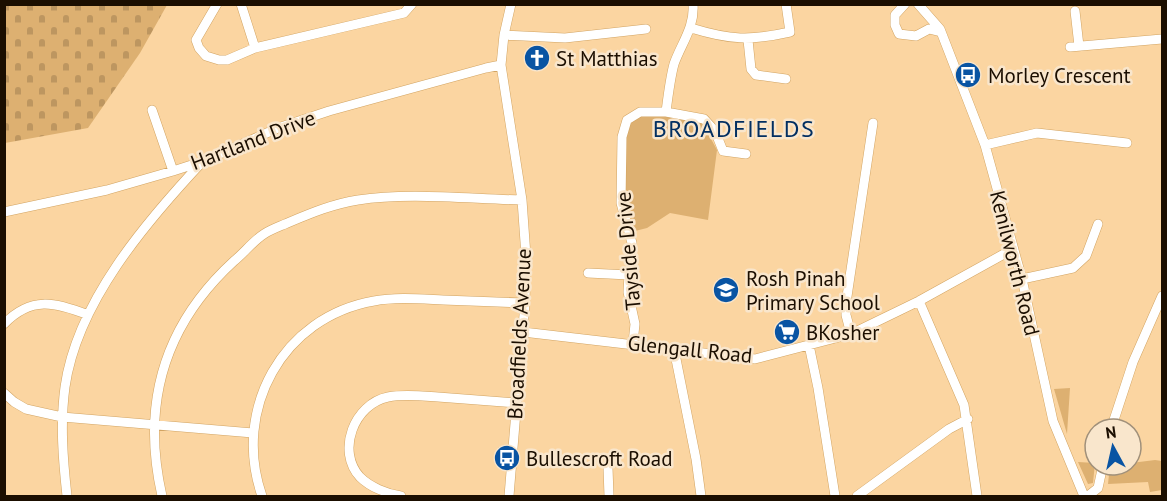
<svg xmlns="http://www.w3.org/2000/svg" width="1167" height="501" viewBox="0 0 1167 501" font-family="'PT Sans',sans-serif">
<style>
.grass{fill:#ddb071}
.cemetery{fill:url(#cemetery-stones)}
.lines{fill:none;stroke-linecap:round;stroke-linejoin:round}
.minor-casing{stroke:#d2a462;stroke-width:10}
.minor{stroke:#fff;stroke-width:9}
.labels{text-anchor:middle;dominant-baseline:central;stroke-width:5;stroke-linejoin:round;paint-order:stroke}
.poi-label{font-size:21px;fill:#1b0e00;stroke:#f9e6cc;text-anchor:start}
.street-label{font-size:21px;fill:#1b0e00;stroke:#f9e6cc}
.quarter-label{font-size:24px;letter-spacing:1.5px;fill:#022f61;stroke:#f9e6cc}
</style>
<defs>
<pattern id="cemetery-stones" width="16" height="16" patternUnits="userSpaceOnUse" patternTransform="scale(1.5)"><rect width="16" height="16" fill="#ddb071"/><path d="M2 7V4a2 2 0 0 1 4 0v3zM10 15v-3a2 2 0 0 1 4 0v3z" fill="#bd9660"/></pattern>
</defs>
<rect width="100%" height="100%" fill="#fbd5a1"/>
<path class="grass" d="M648,115L693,119L703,124L717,150L708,220L670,213L647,228L635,231L625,204L627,126L635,118Z
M1070,388L1067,434L1054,389Z
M1155,460L1162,461V490L1150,492L1148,482L1108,484L1110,465H1131V463Z
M1078,462L1095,463L1093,483L1088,484Z"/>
<path class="cemetery" d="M5,4H167V5L140,53L88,128L5,143Z"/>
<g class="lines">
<g class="minor-casing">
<path id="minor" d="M217,4L196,40L199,48L206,56L219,60H227L255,48L404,13L412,4
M241,4L255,48
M905,4L895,15V25L899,34L916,36L929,29L941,32
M918,4L940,29L985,145L1022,279L1053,421L1084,496
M1075,11L1079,46
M691,28C730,40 750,41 790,32L786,4
M504,35L565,38L646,29
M748,40L751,69L756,75L786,79
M1070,47L1162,39
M152,110L173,171
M666,112C668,96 670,79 674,64C681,44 695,27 693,4
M985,145L1037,133L1127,143
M4,212L107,190L173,171L204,161L278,128L329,111L486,68L501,65
M588,273L629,275
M1022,279L1073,268L1086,256L1098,224
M919,301L964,405L977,496
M4,324C31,296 55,302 88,315
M523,332L755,359L851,334L919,301L1013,249
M851,334L846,315V303L873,123
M633,343L635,324L628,292L629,275L632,260V243L621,203L622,137L627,120L640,112H666L704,119L715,131L723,151L746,154
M809,345L818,388L835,496
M674,349L696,459L701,496
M4,393L14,402L26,409L62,417L253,433
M1111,429L1133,362L1162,296
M608,468L609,496
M67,496C63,460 60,424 65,387C77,302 146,222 203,161
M162,496C141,404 164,325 234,261C244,253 253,241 264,234C270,230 278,227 285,224C309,214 332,204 358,200C407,192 471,199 522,200
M262,496C232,410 282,317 374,301C396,297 420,299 443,300C470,301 498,302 525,303
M401,496C387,494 370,487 360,477C336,451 354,404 388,397C404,394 422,396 438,397C464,399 490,401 516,403
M509,496L525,303L526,256L522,200L501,65L504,35L511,4
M857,496L949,429L968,419
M1088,496L1098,488L1103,465"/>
</g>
<use href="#minor" class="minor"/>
</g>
<defs>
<g id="church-disc" transform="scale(1.35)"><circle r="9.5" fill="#0954a3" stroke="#f9e6cc"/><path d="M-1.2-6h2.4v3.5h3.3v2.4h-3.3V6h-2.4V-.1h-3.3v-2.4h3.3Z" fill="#fff"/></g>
<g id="bus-disc" transform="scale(1.35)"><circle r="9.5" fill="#0954a3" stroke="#f9e6cc"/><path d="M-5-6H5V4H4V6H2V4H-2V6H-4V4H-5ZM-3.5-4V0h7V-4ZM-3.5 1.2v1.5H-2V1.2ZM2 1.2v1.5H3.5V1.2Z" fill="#fff"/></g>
<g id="school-disc" transform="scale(1.35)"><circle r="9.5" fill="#0954a3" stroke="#f9e6cc"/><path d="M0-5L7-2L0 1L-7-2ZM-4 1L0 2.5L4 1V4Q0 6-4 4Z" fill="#fff"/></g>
<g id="supermarket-disc" transform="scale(1.35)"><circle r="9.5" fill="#0954a3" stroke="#f9e6cc"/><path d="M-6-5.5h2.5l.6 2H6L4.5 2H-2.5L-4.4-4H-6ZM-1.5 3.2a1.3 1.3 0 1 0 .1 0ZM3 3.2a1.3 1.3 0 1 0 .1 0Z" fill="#fff"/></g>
</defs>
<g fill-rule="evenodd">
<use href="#church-disc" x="537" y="58"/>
<use href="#bus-disc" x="968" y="75"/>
<use href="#school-disc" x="726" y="290"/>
<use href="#supermarket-disc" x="787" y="332"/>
<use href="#bus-disc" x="507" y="458"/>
</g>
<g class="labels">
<g class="poi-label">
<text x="556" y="58">St Matthias</text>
<text x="988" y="75">Morley Crescent</text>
<text x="746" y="278">Rosh Pinah<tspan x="746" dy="24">Primary School</tspan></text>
<text x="806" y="332">BKosher</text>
<text x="526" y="458">Bullescroft Road</text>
</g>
<g class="street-label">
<text transform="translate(253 140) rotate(-21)">Hartland Drive</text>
<text transform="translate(628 251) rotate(-95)">Tayside Drive</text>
<text transform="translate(1015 263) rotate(76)">Kenilworth Road</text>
<text transform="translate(519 334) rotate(-87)">Broadfields Avenue</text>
<text transform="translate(690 349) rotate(6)">Glengall Road</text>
</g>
<g class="quarter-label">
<text x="734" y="128">BROADFIELDS</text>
</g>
</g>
<rect width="1167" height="501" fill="none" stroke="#1b0e00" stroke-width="12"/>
<g transform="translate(1113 447) rotate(352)"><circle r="28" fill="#f9e6cc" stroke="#a0907a" stroke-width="1.5"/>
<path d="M0-4.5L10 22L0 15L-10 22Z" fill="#0954a3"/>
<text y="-9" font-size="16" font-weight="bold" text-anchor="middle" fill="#1b0e00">N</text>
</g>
</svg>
